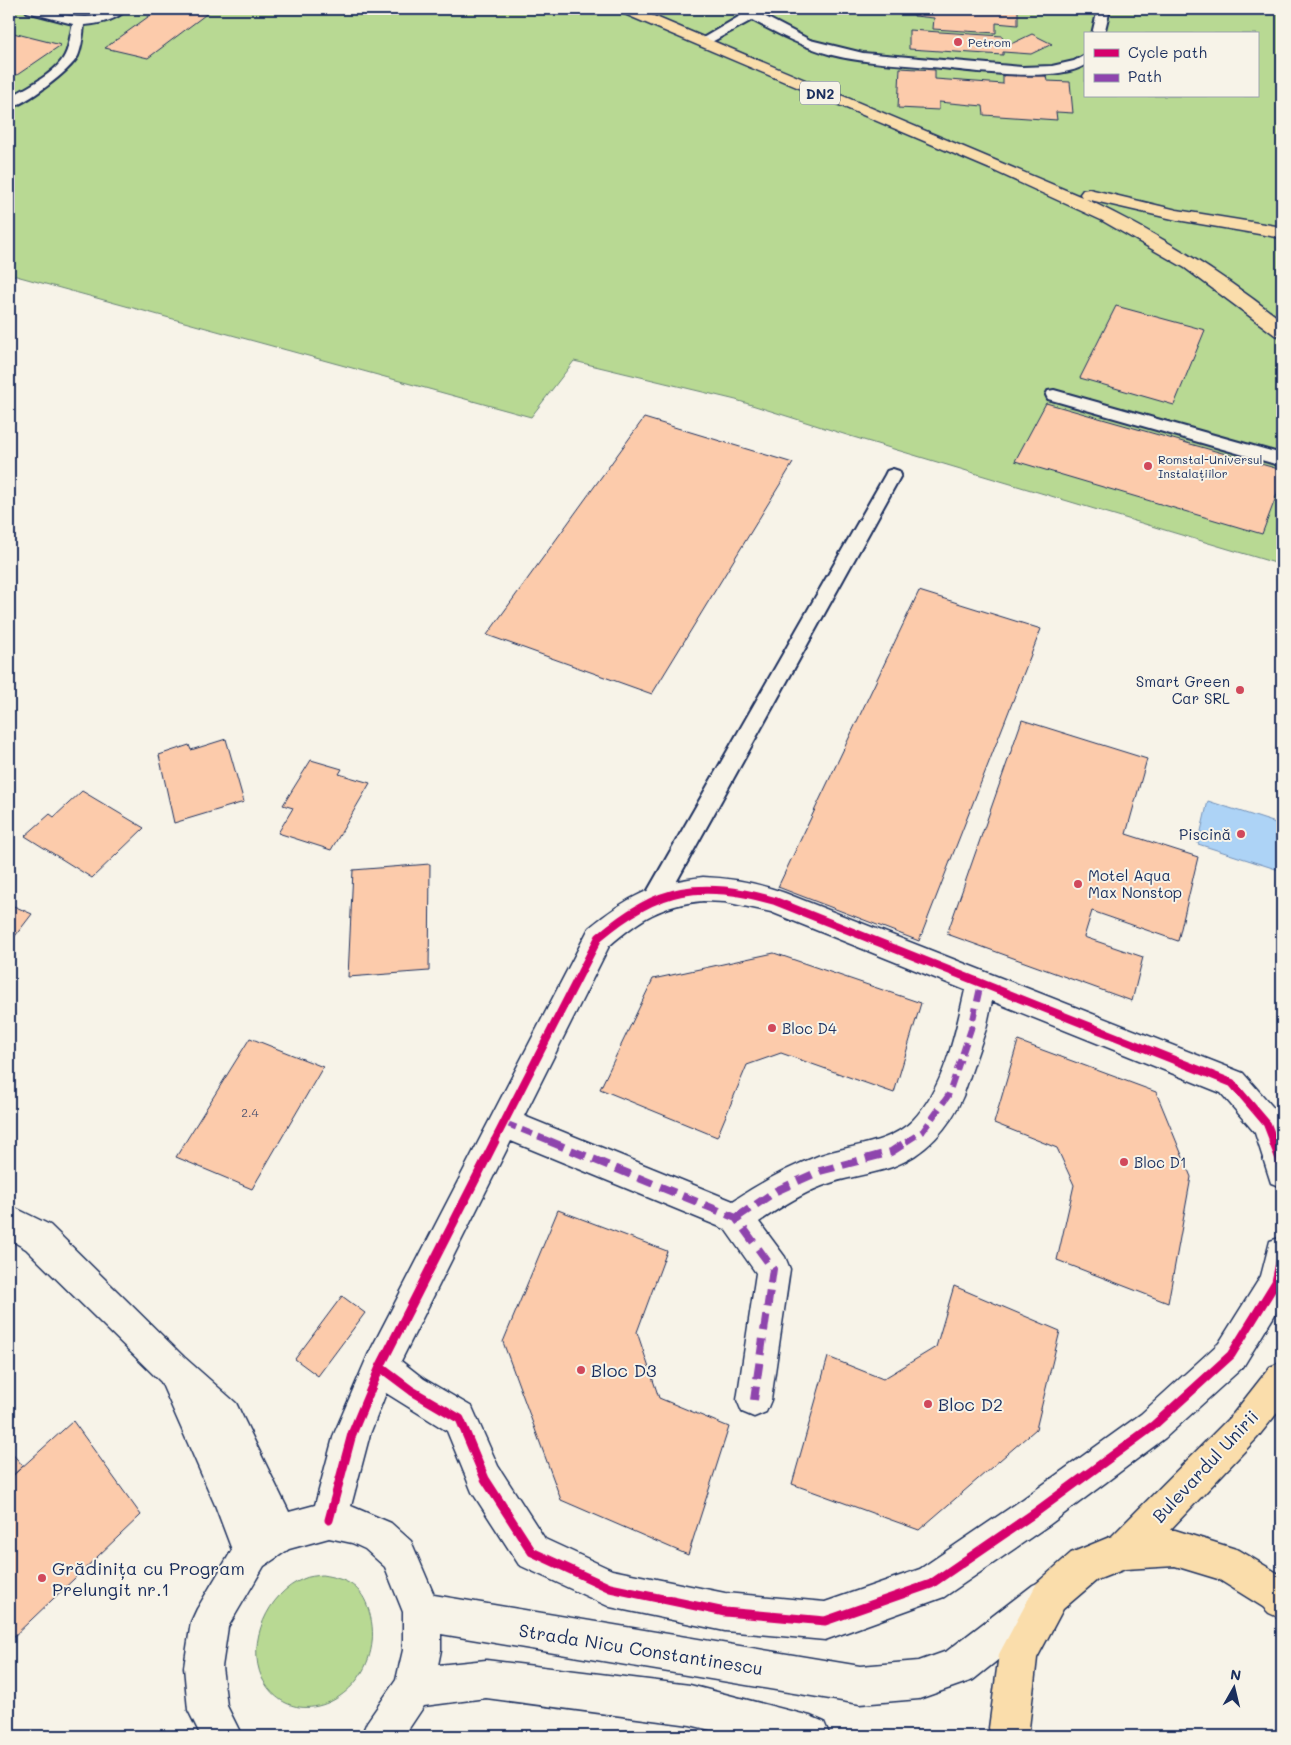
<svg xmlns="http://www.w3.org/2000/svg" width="1291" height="1745" viewBox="0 0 1291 1745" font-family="Mali,sans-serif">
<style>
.green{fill:#b8d993;stroke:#6a8478;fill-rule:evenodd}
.water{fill:#add3f6;stroke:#7391b9}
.building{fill:#fccbab;stroke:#1b2f5e}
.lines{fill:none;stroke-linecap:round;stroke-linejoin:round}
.lane-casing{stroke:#1b2f5e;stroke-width:4}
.street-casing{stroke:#1b2f5e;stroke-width:3}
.primary-casing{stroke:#1b2f5e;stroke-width:3}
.lane{fill:#f7f3e8;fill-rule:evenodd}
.street{fill:#f7f3e8;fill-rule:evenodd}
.primary{fill:#faddab;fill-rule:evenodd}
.quiet-far1{stroke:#8e44ad;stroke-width:6;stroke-dasharray:12 6;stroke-linecap:butt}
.quiet{stroke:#8e44ad;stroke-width:8;stroke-dasharray:16 8;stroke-linecap:butt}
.cycleway-far1-casing{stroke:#f7f3e8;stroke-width:11}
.cycleway-casing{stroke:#f7f3e8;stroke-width:12}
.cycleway-far1{stroke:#d6006c;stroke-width:8}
.cycleway{stroke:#d6006c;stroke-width:9}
.poi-dot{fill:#d1495b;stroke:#f7f3e8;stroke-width:2}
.labels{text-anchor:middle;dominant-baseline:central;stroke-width:4;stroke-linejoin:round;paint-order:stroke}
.far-poi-label{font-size:12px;fill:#1b2f5e;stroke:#f7f3e8;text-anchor:start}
.number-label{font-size:12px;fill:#535671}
.shield{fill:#f7f3e8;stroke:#5d6a87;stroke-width:1}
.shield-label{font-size:14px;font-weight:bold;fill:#1b2f5e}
.poi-label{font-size:15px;fill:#1b2f5e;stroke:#f7f3e8;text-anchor:start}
.near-poi-label{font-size:18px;fill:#1b2f5e;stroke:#f7f3e8;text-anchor:start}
.near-street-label{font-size:18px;fill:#1b2f5e;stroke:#f7f3e8}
</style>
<rect width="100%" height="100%" fill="#f7f3e8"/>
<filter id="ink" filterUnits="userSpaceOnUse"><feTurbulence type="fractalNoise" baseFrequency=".02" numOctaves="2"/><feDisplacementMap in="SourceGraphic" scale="10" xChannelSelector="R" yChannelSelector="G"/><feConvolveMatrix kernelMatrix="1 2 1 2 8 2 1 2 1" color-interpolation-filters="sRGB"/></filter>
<g filter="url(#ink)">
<path class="green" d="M9,9H1282V565L850,436L736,400L574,361L531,417L9,274ZM1085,34H1257V96H1085Z
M322,1575C347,1579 362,1586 369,1611C392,1687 296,1745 262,1678C246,1643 268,1593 303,1579C309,1576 316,1576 322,1575Z"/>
<path class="water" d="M1208,801L1282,825V871L1198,844Z"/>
<path class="building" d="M159,9H213L148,58L105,48Z
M915,9H1018V25L996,23V33L933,29L934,18L914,16Z
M909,30L1002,36L1003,42L1013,43L1032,34L1052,44L1031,54L1003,52V55L909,49Z
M9,32L61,45L17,75L9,73Z
M900,68L935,70V79L1003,84V73L1046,76L1047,81L1070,82L1073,113L1056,112L1057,120L984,115L983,106L939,102V110L898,108Z
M1116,306L1205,330L1174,405L1080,378Z
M1046,403L1282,470V481L1262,534L1015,461Z
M644,418L793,463L652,694L487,635Z
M919,591L1041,629L919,941L778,887Z
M1022,720L1147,759L1126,834L1198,857L1178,941L1092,911L1084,937L1143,957L1132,1001L947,934Z
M226,739L244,802L174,823L159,755L189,745L191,750Z
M311,760L342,769L339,774L370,783L331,850L278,833L293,808L283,805Z
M82,791L144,828L92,878L25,836L50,814L54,817Z
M430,864L429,971L348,977L353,870Z
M9,904L32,914L9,944Z
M774,953L921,1003L894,1093L781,1053L747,1065L717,1137L600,1089L653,979Z
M250,1038L323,1067L252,1189L176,1157Z
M1018,1041L1156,1092L1191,1177L1168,1303L1057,1260L1074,1185L1057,1148L994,1123Z
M558,1210L667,1251L637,1332L659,1398L729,1427L688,1555L561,1500L503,1342Z
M954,1286L1060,1331L1036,1429L919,1530L792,1484L828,1357L883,1379L936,1347Z
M342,1296L365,1313L318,1376L295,1359Z
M73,1421L141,1515L9,1641V1479Z
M9,1450L23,1466L9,1479Z"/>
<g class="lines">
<g class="lane-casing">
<path id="lane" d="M25,9C46,8 64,17 84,17C100,18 111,8 127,9C117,20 99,24 84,25C83,35 82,46 78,56C70,71 26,104 9,108V98C25,88 57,73 65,55C70,45 70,34 73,24L27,12Z
M752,9H764L760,14L810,40L863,53L1022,67L1052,66L1074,61L1085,55V65C1053,84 968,70 930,67C898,64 864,63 832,55C803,47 778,34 752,20L706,45L702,46L696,42Z
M1098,9H1110L1104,34H1092Z
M1054,390L1282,454V466L1048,399L1046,395L1048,391Z
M893,469L899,471L901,475L663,906L655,908L647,906L644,899L647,892L885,475L887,471Z"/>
</g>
<g class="street-casing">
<path id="street" d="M703,877C731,878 758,883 785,893L1243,1073L1278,1113L1282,1123V1187L1271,1183L1255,1133L1221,1093L992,1001L986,1029L963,1096C950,1127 925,1155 892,1167C869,1175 844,1177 822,1186C799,1195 779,1208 759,1222L785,1257L790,1269L771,1400L766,1412L754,1417L742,1412L737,1400L756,1273L725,1229L511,1141L401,1361L424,1379L472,1407L498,1466L545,1539L612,1570L725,1593L825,1602L920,1569L1023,1499L1141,1414L1219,1343L1261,1276L1270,1241L1282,1237V1303L1243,1367L1165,1438L1049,1525L944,1597L825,1640L725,1631L610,1607L519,1565L472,1492L447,1431L386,1393L370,1434L351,1506L391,1523L411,1541L434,1595L860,1666L919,1661L947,1651L1033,1585L1046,1579L1059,1585L1065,1598L1059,1611L973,1680L919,1699L860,1704L441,1634V1650L438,1665L486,1660L690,1685L810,1716L824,1722L830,1736H735L690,1725L486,1698L424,1706L404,1736H361L367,1722L396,1680L403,1650V1612L385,1567L365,1549L352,1543L329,1538L289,1549L264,1566L228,1627L222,1667L227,1706L242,1736H201L188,1710L184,1667L191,1622L197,1609L232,1550L215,1505L161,1382L26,1249L9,1239V1205L50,1225L184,1357L236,1403L289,1512L315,1505L334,1434L368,1355L589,928C625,898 656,882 703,877ZM703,901L725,902L771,912L965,990C955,1034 945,1086 913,1120C888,1145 849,1145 818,1156C787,1168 760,1183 733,1201L524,1116L609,946C640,919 661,905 703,901Z"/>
</g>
<g class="primary-casing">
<path id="primary" d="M617,9H637L1082,197L1080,194L1083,190L1089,189L1177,210L1282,227V238L1177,220L1086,199C1159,234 1218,271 1282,321V337L1275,335L1185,268L1101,220L990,169L620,12Z
M1282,1362V1407L1257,1438L1170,1530H1175L1239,1550L1282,1576V1619L1269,1613L1263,1607L1218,1579L1175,1566L1125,1569L1097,1580L1063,1609L1037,1658L1029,1728L1031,1736H991L989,1728L999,1654L1037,1583L1071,1553L1112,1536L1233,1414L1270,1367Z"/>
</g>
<use href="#lane" class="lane"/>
<use href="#street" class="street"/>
<use href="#primary" class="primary"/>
<path class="quiet-far1" d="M505,1123L552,1142
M906,1142L923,1131L948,1096L971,1029L981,983"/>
<path class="quiet" d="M549,1141L736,1218L773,1269L754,1400
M736,1218L776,1191L820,1171L891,1152L908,1141"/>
<g class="cycleway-far1-casing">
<path id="cycleway-far1" d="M494,1142L599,937C659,886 700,880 775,901L1232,1083L1267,1124L1274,1142"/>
</g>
<g class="cycleway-casing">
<path id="cycleway" d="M1273,1141L1280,1159L1282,1172
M380,1367L412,1391L460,1419L485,1479L532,1552L610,1588L725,1612L825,1621L931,1584L1036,1512L1153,1426L1231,1355L1276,1282L1282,1253
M329,1520L352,1434L380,1367L495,1141"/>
</g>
<use href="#cycleway-far1" class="cycleway-far1"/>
<use href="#cycleway" class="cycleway"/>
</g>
</g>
<g class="poi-dot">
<circle cx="958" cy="42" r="5"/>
<circle cx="1148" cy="466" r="5"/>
<circle cx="1240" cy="690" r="5"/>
<circle cx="1241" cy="834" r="5"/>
<circle cx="1078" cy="884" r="5"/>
<circle cx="772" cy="1028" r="5"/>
<circle cx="1124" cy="1162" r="5"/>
<circle cx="581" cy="1370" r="5"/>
<circle cx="928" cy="1404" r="5"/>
<circle cx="42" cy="1578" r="5"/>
</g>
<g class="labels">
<g class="far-poi-label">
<text x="968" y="42">Petrom</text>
<text x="1158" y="459">Romstal-Universul<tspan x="1158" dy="14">Instalațiilor</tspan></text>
</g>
<g class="number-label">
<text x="250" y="1112">2.4</text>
</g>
<rect class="shield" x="800" y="81.5" width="40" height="23" rx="4"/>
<g class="shield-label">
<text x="820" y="93">DN2</text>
</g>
<g class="poi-label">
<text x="1230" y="681" text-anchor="end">Smart Green<tspan x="1230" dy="17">Car SRL</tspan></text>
<text x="1231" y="834" text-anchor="end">Piscină</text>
<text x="1088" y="875">Motel Aqua<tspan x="1088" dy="17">Max Nonstop</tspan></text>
<text x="782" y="1028">Bloc D4</text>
<text x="1134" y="1162">Bloc D1</text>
</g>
<g class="near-poi-label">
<text x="591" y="1370">Bloc D3</text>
<text x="938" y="1404">Bloc D2</text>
<text x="52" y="1568">Grădinița cu Program<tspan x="52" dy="21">Prelungit nr.1</tspan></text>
</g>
<g class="near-street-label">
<text transform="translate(1205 1466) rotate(-47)">Bulevardul Unirii</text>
<text transform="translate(641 1649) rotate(9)">Strada Nicu Constantinescu</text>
</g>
</g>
<rect width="1291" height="1745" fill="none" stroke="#f7f3e8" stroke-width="30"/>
<rect x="15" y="15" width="1261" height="1715" fill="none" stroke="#1b2f5e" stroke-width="2" filter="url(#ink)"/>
<rect x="1084" y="32" width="175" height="65" fill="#f7f3e8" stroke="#9fa5b1"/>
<rect x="1094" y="49" width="25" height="8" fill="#d6006c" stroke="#9fa5b1"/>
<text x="1128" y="58" font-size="15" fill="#1b2f5e">Cycle path</text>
<rect x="1094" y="74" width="25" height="8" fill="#8e44ad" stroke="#9fa5b1"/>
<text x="1128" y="82" font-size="15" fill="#1b2f5e">Path</text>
<g transform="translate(1234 1688) rotate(8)" stroke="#f7f3e8" stroke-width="4" paint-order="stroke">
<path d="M0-4L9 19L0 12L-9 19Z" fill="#1b2f5e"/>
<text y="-8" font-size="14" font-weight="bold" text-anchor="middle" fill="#1b2f5e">N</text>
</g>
</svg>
